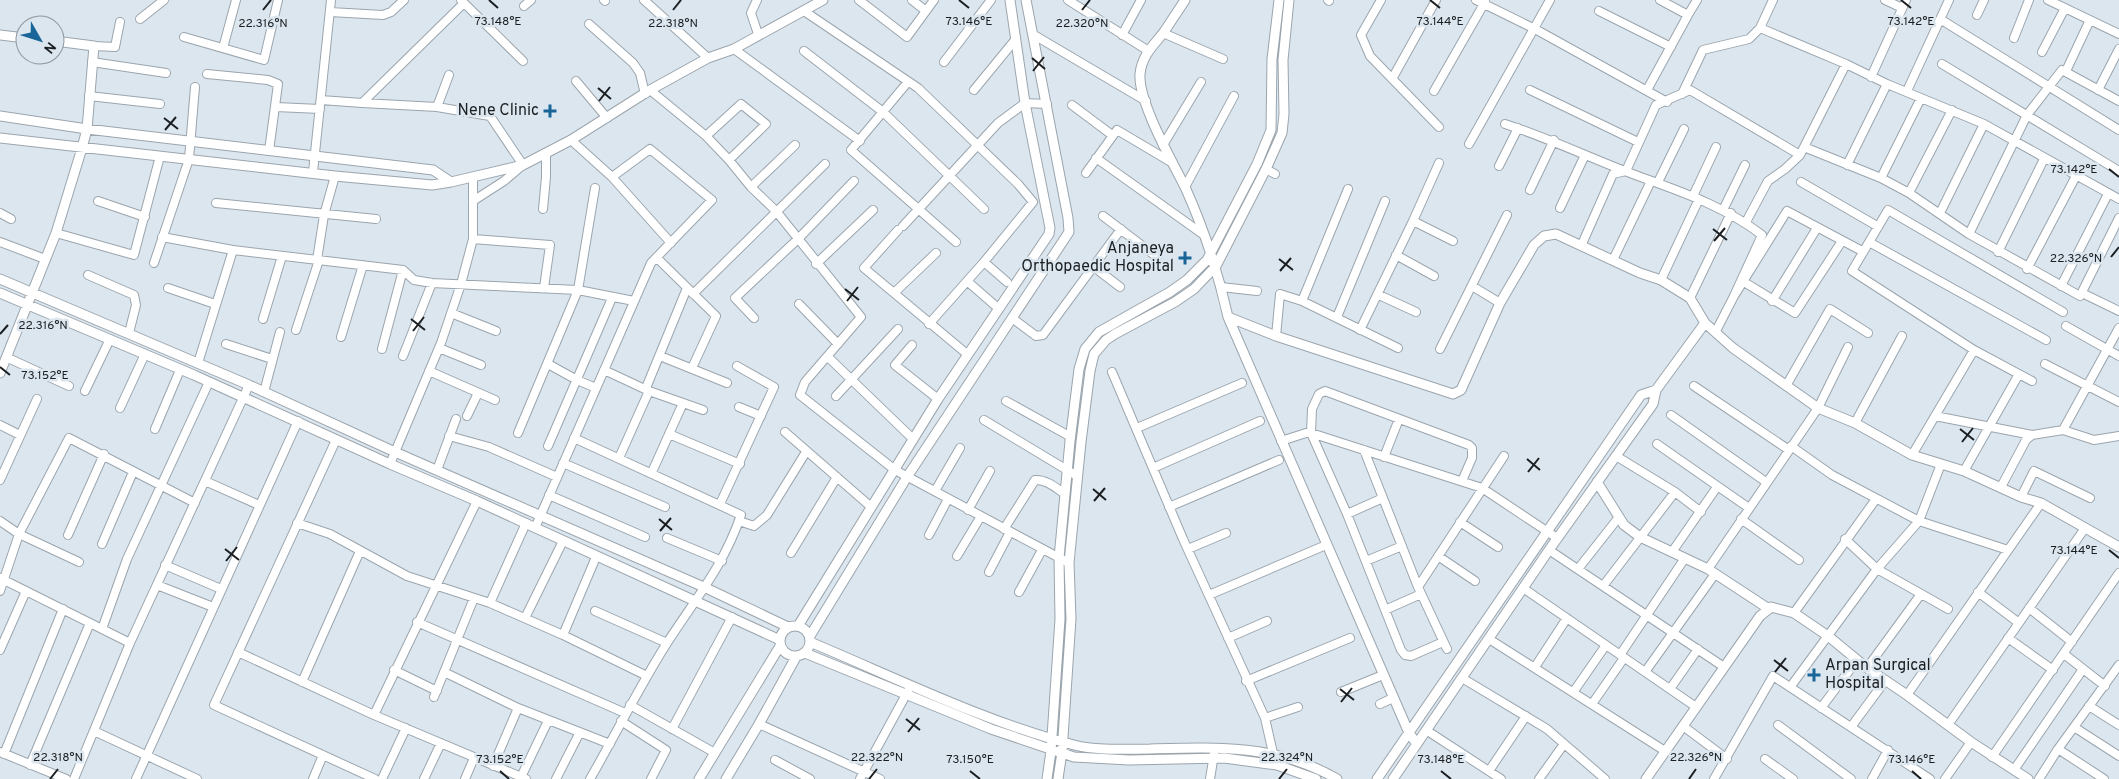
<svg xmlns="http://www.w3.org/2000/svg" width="2119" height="779" viewBox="0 0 2119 779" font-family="Overpass,sans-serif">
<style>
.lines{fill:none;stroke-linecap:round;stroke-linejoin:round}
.minor-casing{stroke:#9ba5ad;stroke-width:10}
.tertiary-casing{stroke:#9ba5ad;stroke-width:11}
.minor{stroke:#fff;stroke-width:8}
.tertiary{stroke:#fff;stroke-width:9}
.ticks{fill:none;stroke:#1b1f22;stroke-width:2}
.poi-dot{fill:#196598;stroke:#dce6ef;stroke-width:2}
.labels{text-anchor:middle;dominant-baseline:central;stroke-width:5;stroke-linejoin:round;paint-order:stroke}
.poi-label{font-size:16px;fill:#1b1f22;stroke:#dce6ef;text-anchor:end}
.ticks-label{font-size:12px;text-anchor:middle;fill:#1b1f22;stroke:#dce6ef;stroke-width:5;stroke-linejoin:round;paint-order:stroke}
</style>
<rect width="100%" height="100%" fill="#dce6ef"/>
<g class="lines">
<g class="minor-casing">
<path id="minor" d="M461,0L464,3L362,103L437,107L490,116L523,165L504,181L473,201
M604,0L605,1
M644,0L708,58
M757,0L751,13L758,34
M859,0L907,37L934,0
M912,0L926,11
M1068,0L1147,50
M1328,0L1329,1
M1381,0L1361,35L1370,56L1439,127
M1476,0L1535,29L1667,102
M1885,0L1902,8
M2048,0L2119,34
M464,3L523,61
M524,6L531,0
M804,11L918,88L1018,184L1033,202L984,262L929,324
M1599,11L1671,47
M330,12L383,15L391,12L404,0
M1688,15L1697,0
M1977,15L1984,0
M140,19L164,0
M1940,19L2119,130
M589,24L633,63L640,73L645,94
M1760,28L1846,64
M1163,33L1223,59
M1034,35L1146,101
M1122,35L1141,0
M184,37L264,60L278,0
M2014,38L2029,0
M94,46L115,47L120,22
M223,48L236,0
M734,49L860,141
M804,51L883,112L984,209
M2042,52L2065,8
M92,62L166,73
M944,62L991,0
M1942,64L2119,171
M2066,71L2090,20
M207,74L268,80L278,84L269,151
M1871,77L1906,0
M1392,79L1436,0
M576,81L607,118
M907,83L851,150L956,242
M650,90L706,136L729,160L751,187L776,211L861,317L805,382L800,395L895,470L1069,563
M974,90L1015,40
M1530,90L1638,142
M1647,90L1688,15L1660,0
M2098,90L2119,49
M1434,91L1485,2
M1907,91L1949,0
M1682,94L1703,50L1749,39L1760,28L1773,0
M89,96L160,104
M321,100L362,103
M1072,105L1112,135
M276,107L320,109
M437,107L449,75
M1505,124C1555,140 1600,163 1649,180C1688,194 1728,209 1762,235L1734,296
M706,136L741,104L766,124L729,160
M571,140L612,177L671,243
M1469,144L1550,0
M1163,145L1201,82
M1804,147L1881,178L1909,193L1969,234L2080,296L2119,218
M1096,158L1204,235
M1847,165L1887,84
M1499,166L1518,128
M1266,169L1275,174
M313,172L331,0
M1086,173L1117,130L1171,162
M1881,178L1921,98
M1658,182L1684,129
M1801,182L1877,226
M751,187L795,145
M1185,187L1234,96
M1530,190L1554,140
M1909,193L1952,110
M1693,196L1716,147
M98,201L145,217
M216,203L376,219
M1560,208L1585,155
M543,209L546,177V153
M1723,210L1745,165
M0,213L11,219
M1940,213L1984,124
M1103,216L1157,257
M1413,221L1439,163
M1746,222L1768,181L1785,169L1800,155L1846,64L1887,84L1984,124L2119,199
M903,226L998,123L1025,103L1047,104
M898,230L864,268L967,354
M56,233L134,255L160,156
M1969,234L2027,115L2062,70L2119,101
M162,237L233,250
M473,239L550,245L544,288
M0,242L45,259
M1869,242L2046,340
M1582,244L1613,174L1626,171L1656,105L1690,90L1800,155
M1998,252L2044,159
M1396,255L1434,276
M657,258L716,316L692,368
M317,260L324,215L335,176
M1613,260L1651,181
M984,262L1007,282
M154,263L189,159L195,87
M816,264L873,210
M1094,267L1120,287
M2027,269L2076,176
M88,275L134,295L136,305L129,333
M1661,280L1699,199
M967,281L998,308
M1744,282L1795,313L1842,241
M1472,286L1500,303
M2061,286L2108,194
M1221,287L1257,291
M168,288L215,304
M894,293L936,253
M2082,293L2119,311
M693,294L825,164
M1379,295L1416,312
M1690,298L1731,213
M1302,301L1348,189
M1772,301L1817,228
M799,304L838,344
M451,313L496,331
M1337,317L1385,201
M754,318L735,298L799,238L854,181
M1012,318L1036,336L1043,335L1121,229
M263,319L282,256
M2066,326L2119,356
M296,330L319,260
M1360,330L1413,221L1453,241
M1716,331L1734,296L1787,211L1862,251
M1276,336L1280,294L1302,301L1398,348
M341,337L363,265
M226,344L272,359
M912,345L895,365L938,399
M439,348L481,365
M382,349L403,270
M1440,349L1507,215
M403,356L432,283
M660,356L727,383
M828,357L913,439
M8,358L69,386
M198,363L233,250L403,270L414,280L432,283L578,290L634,301
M548,364L577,380L596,388
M2045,364L2119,402
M604,370L649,391L703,410
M429,371L495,400
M1112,372L1183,539L1265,718L1273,753
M2032,381L1974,350L1852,271L1888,210L2063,312
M1694,386L1789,450
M1786,386L1830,309L1868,333
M646,388L687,288
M85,391L110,339
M264,392L280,332
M836,396L898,329
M1006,401L1071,437
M739,407L761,416
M120,408L145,354
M1671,415L1766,482
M467,416L478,393
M1935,416L2032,435
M984,420L1077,476
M1855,423L1902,336
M0,425L20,435
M1137,428L1242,383
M155,429L180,370
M2063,430L2094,440L2119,436
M785,432L870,506
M518,433L578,290L595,188
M669,434L740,464
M449,436L489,447L557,477
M574,438L741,515C723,567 696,598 667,643C639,687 616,734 590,779
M336,440L214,705L375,779
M1281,441L1306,433H1311L1482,488L1557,538
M1657,444L1749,508
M548,446L612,298
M1791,446L1832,475L1919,521L2008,550
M1364,450L1418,587L1447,649
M1912,455L1974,350
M1616,456L1675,492L1701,512
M1384,457L1399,419
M619,458L649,391
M563,463L665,507
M390,464L441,343L461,284L473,239V177
M1153,468L1260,421
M437,470L456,419
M1964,471L2019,374
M652,472L683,403
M0,480L37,399
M205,481L259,505
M2001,487L2026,440L2032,435L2063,430L2119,328
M935,491L960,448
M549,495L645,537
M2021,497L2034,471L2090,498
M720,504L774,387L737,366
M1169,507L1279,460
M968,510L990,471
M1347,514L1383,498
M1741,519L1799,560
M0,521L19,534L79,562
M739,521L754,526L767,515L806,452
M1460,522L1498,547
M297,523L330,534L407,576L490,603L563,635L647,676
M535,528L651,263L712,200L650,149L612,177
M1004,529L1035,480C1046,479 1056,488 1065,494
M68,535L104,454
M929,535L948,499
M667,538L722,561
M1845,539L1877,569L1948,609
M102,544L133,472
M1188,549L1226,533
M1549,550L1724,667
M1672,552L1717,487
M791,553L837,477
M957,556L981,516
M1438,556L1475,581
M1366,561L1402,546
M165,565L221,589
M1578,569L1619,517
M1708,569L1818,408L1848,347
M989,572L1010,532
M0,578L130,643
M157,585L213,607
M1603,586L1675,492
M1418,587L1504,456
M1523,588L1696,707
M0,591L19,534L69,438L195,503
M1019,592L1042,550
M1978,592L2019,623
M1209,595L1326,545
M490,603L526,523
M2029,608L2072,642
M1385,610L1421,594
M595,611L667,643
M1794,613L1876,499
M525,618L563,541
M417,622L625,713
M102,629L127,559L209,382
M563,635L596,557
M1228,638L1267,621
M2008,638L2053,670
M1489,639L1665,751
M1443,642L1411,656L1405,655L1401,650L1347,514L1311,433L1312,409L1319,394L1325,391L1469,445L1472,448V458L1462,481
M0,650L26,591
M238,652L374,715L526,779
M2064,654L2105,686
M1620,655L1685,558
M1535,667L1567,618
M1867,668L1921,594
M394,670L437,691
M444,672L518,708L610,744
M1645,672L1715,574
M1462,678L1547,729L1605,779
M1246,681L1350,638
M302,682L360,551
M1791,686L1877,569L1919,521L1941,464
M1670,689L1698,649
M1574,691L1606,645
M1341,692L1383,675
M1907,695L2041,503
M434,697L474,598
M1380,704L1393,698
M1592,704L1624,658
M630,705L715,753
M2089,706L2119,725
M1821,708L1857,660
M374,715L477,501
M1265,718L1298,707
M621,721L666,750L651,779
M759,724L880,779
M1778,725L1851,779
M1948,725L2085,528
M1683,726L1727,759
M1851,727L1885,681
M2074,727L2119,756
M672,729L732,617
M1426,730L1501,779
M94,731L197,779
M2058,749L2104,779
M0,752L66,779
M4,754L63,609
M1992,757L2119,573
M1765,759L1793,779
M775,760L810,779
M30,765L90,623
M493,766L518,708
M2014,770L2083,669
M1489,771L1526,716
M521,777L548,721
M74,779L130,643L249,385
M136,779L298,421
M313,779L323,755
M382,779L406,728
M424,779L441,743
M465,779L474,758
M556,779L579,734
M860,779L908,691
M1210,779L1214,754
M1539,779L1564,744
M1714,779L1773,676L1930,779
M1872,779L1888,750
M1945,779L1971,742
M2039,779L2058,749L2119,665"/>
</g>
<g class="tertiary-casing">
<path id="tertiary" d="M1185,0C1178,11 1171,21 1164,32C1153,46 1142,55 1140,74C1138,102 1172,161 1185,187C1204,229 1218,272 1228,317L1409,733L1417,744
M0,35L25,38
M0,116L87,129L433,170L451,182
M0,138L335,176L432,185L451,182L523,165L571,140L650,90L708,58L734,49L823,0
M0,279L249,385L395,452L706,588L788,627
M0,293L194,375L390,464L477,501L780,640
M1228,317L1276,336L1453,394L1461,390L1500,303L1534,245L1544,236L1556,234L1640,273L1661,280L1690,298L1705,323L1733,348L1818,408L1855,423L1912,455L1964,471L2021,497L2041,503L2119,547
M0,373L56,233L82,148L87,129L94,46L55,41
M1597,482L1624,525L1640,537L1708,569L1769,609L1771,607L1794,613L1828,636L1867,668L1907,695L1971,742L2028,779
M780 641a15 15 0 1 1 30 0a15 15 0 1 1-30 0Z
M798,626L938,399L1049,234L1050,228L1025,103L1010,0
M810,636L907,477L1069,232L1068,218L1026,0
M810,642C896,678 985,722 1074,745C1097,751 1126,749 1150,749C1217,747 1277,744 1337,779
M805,653L991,729L1074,757L1129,760L1224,758L1277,765L1316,779
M699,779L780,646
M726,779L759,724L796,657
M1047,779L1051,751L1060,619L1059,558L1070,441L1079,369L1085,349L1099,332L1170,292L1187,280L1207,260L1257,164L1271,130L1272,59L1279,0
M1058,779L1062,752L1071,619L1069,563L1081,442L1090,371L1094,354L1106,340L1115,334L1175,302L1194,289L1216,266L1266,169L1282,133L1284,114L1283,60L1289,0
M1377,779L1641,395L1656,390
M1393,779L1549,550L1653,404L1656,390L1705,323
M1646,779L1760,616L1769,609"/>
</g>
<use href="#minor" class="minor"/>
<use href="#tertiary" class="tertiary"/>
</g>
<path class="ticks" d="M489,0L498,8M959,0L969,8M1430,0L1440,8M1901,0L1911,8M263,10L271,0M673,10L681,0M1082,10L1090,0M1032,58L1045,69M1033,71L1044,57M598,88L611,99M599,101L610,87M164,118L178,129M165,130L176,117M2109,169L2119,177M1713,229L1727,240M1714,241L1725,228M2111,257L2119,247M1279,259L1293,270M1280,271L1291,258M845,289L859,300M847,301L858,287M411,319L425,330M413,331L424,317M0,334L8,325M0,367L10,375M1960,429L1974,440M1962,442L1973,428M1527,459L1540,470M1528,472L1539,458M1093,489L1106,500M1094,501L1105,488M659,519L672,530M660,531L671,518M225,549L239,560M2109,550L2119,558M226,561L237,547M1774,660L1788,671M1775,672L1786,658M1340,689L1354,700M1341,702L1352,688M906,719L920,730M908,732L919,718M500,771L509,779M970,771L980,779M1441,771L1451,779M1912,771L1921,779M50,779L58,769M869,779L877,769M1279,779L1287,769M1689,779L1696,769"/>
<g class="poi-dot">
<path d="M547.5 103.5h5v5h5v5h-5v5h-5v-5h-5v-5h5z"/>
<path d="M1182.5 250.5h5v5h5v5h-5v5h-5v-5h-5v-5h5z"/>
<path d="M1811.5 667.5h5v5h5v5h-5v5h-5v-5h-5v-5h5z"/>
</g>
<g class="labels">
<g class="poi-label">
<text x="539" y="111">Nene Clinic</text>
<text x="1174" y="249">Anjaneya<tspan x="1174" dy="18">Orthopaedic Hospital</tspan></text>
<text x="1825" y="666" text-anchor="start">Arpan Surgical<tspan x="1825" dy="18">Hospital</tspan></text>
</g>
</g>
<g class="ticks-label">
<text x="1440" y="25">73.144°E</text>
<text x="1911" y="25">73.142°E</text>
<text x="498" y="25">73.148°E</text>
<text x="969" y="25">73.146°E</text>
<text x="263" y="27">22.316°N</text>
<text x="673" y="27">22.318°N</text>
<text x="1082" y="27">22.320°N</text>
<text x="2074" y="173">73.142°E</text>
<text x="2076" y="262">22.326°N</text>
<text x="43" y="329">22.316°N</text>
<text x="45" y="379">73.152°E</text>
<text x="2074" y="554">73.144°E</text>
<text x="58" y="761">22.318°N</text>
<text x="877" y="761">22.322°N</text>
<text x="1287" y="761">22.324°N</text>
<text x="1696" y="761">22.326°N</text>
<text x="500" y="763">73.152°E</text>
<text x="970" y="763">73.150°E</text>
<text x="1441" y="763">73.148°E</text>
<text x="1912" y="763">73.146°E</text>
</g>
<g transform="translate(40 40) rotate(129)"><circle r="24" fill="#dce6ef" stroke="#8f969d"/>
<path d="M0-4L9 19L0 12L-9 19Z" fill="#196598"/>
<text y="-8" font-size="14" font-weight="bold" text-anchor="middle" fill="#1b1f22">N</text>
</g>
</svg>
